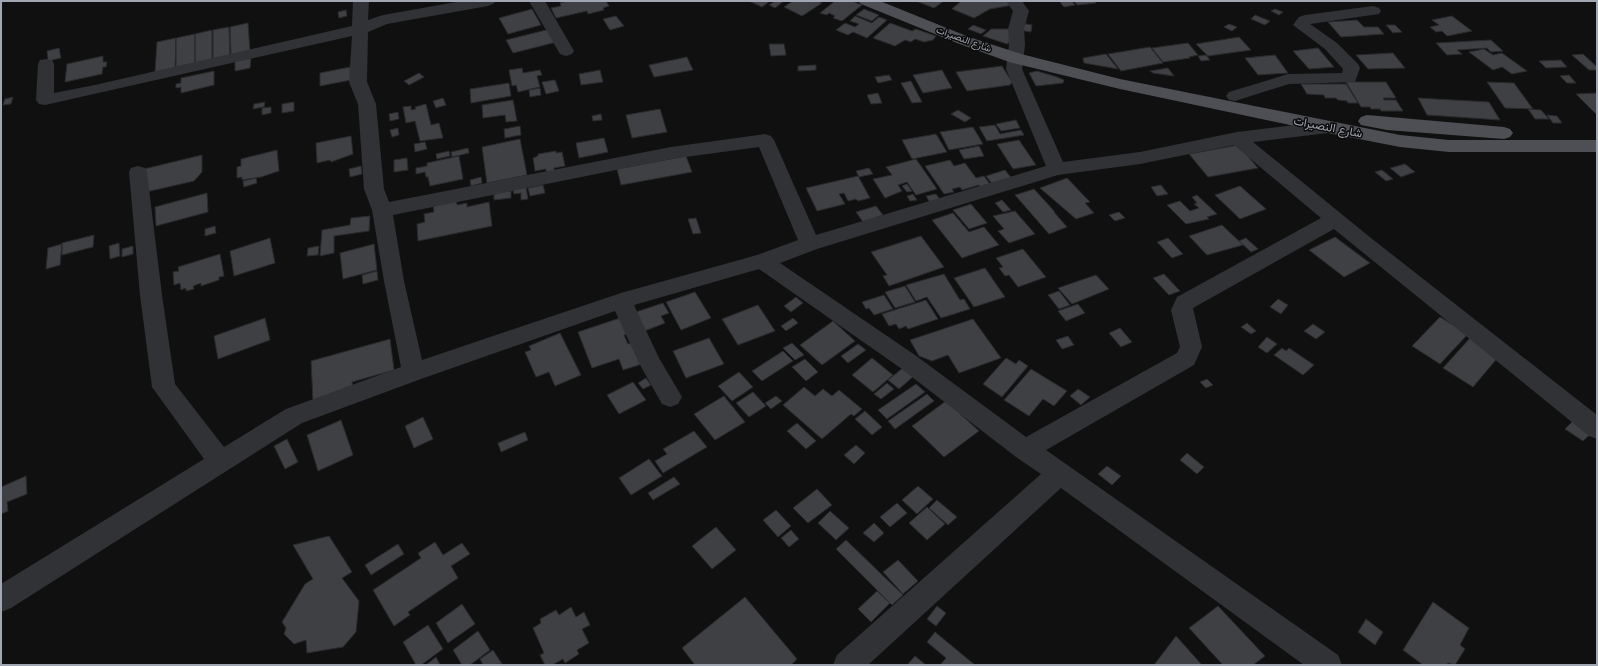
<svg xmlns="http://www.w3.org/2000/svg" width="1598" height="666" viewBox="0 0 1598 666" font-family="'Space Grotesk',Vazirmatn,sans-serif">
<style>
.building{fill:#3f4044;stroke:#2a2a2d}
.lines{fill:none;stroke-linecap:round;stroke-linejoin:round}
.minor{fill:#313236;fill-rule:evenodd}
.major{fill:#4d4f55;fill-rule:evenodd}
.labels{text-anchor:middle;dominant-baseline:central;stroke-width:3;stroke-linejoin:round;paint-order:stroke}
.far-street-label{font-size:10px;fill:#a1a7b2;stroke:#0b0b0c}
.street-label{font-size:12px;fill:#a1a7b2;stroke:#0b0b0c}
</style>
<rect width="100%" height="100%" fill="#101011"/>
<path class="building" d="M567,1H606L609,6L603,8L604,10L588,14L587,11L556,18L551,8L561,6L560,3Z
M749,1H770L762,7Z
M775,1H784L775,8L769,5Z
M793,1H818L822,3L802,16L784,7Z
M835,1H852L862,5L842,21L833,18L835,16L829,13L827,15L820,13Z
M916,1H944L934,8Z
M961,1H1009L1013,5L990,9L974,18L952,9Z
M1059,1H1072L1075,5L1064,7Z
M1074,1H1094L1096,3L1077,5Z
M532,9L541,25L508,34L499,18Z
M864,9L879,15L872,21L856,15Z
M1275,9L1283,12L1279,15L1271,11Z
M346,10L347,16L339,18L338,12Z
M1255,15L1270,21L1265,25L1251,19Z
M616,16L624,26L610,30L603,19Z
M855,16L872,23L879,17L887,20L867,38L853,32L848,35L836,30L845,23L855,27L859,24L850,21Z
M1452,16L1472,31L1447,36L1442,31L1436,32L1430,27L1439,25L1432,20Z
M1357,20L1364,27H1378L1384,34L1341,37L1328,22Z
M248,23L250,52L231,56L230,27Z
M890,23L912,31L916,29L936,36L933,40L924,42L915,39L911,42L905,40L895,46L873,38Z
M1021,23L1032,25L1031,32L1019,30Z
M1229,24L1237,27L1232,31L1224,27Z
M973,25L986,30L981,34L968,29Z
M1386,25H1395L1402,32L1393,33Z
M229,27L230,56L213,60V30Z
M550,29L557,42L513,53L506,40Z
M991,29H1008L1014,39L1007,44L983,36Z
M212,30V60L195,63V34Z
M195,34V64L176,68V38Z
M1239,37L1251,50L1208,56L1196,44Z
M176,38L175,68L155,72L157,42Z
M1491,40L1503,51L1491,52L1487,48L1457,50L1462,54L1447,55L1436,43Z
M1188,43L1198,55L1189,57L1190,58L1163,62L1152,48Z
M769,44H784L786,55L771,56Z
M1150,47L1163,63L1121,71L1108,54Z
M59,48L61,58L48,61L47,51Z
M1318,48L1334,67L1309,69L1293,51Z
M1484,49L1493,55L1502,53L1527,71L1512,74L1502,67L1493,70L1469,52Z
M1393,53L1405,68L1368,69L1356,55Z
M1106,54L1118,69L1084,63L1083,58Z
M1583,54L1597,67V70H1589L1572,55Z
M1206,55L1210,60L1201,61L1198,56Z
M1275,55L1288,73L1258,75L1245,58Z
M103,56V62H107L106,67H103L102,74L65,82L67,64Z
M687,57L693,70L654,77L649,65Z
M251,58L250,68L235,71V61Z
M1561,60L1567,67L1546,68L1539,61Z
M816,65V70L798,71V66Z
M1002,66L1012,82L1010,85L967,91L956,72Z
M350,67L351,80L320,86V73Z
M522,68L523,73L540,70L542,75L537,76L540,87L518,92L516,85L512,86L509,70Z
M1168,68L1174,76L1153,73L1150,71Z
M600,70L603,82L581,85L579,74Z
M942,70L952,88L923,93L913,75Z
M214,71V85L181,93V87L176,88V84L181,83V78Z
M1037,71L1057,77L1064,80L1063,83L1036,86L1029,73Z
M419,73L424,77L409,85L404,81Z
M889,75L892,80L878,83L875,77Z
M1569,75L1576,83H1567L1560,76Z
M555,80L559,91L546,94L542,82Z
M911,81L922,102L912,103L901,83Z
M1346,82H1386L1396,98H1383L1384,100H1396L1403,111H1381L1380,109H1371L1370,107H1361Z
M1487,82L1514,83L1533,109L1505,108Z
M509,83L511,96L471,103L470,89Z
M1301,84H1346L1358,103H1348L1347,101L1338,100L1336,98H1325L1324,95L1307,94Z
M540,88L541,95L530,97L529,90Z
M878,93L882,103L871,104L867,95Z
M1597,93V115L1576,94Z
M13,97L11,104L3,105L5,99Z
M443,98L446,105L436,108L433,101Z
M1418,98L1489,102L1500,120L1427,115Z
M513,100L517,121L506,122L505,115L483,118L482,105Z
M265,102L264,107L253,109L254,104Z
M294,102V111L282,113V104Z
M426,104L431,125L439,123L443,138L420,141L415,121L406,123L403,107L411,106V110L416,109L415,107Z
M271,107V113L262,115V108Z
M660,109L667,132L632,138L626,115Z
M1528,109L1541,110L1549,119H1535Z
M958,110L971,118L965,122L951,114Z
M398,112L399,119L390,121L389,114Z
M601,114L602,120L593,121L592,116Z
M1547,115L1557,116L1562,123H1553Z
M1016,120L1020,128L1001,131L996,124Z
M995,125L1000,134L1021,130L1024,135L987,141L979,127Z
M520,126L521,135L505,138L504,129Z
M973,127L983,144L949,150L940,132Z
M398,128L399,135L392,137L390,130Z
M936,134L947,152L912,159L902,140Z
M351,136L353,154L331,162L330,160L317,163L316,143Z
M604,138L608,152L579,158L576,143Z
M520,139L527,175L487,183L482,147Z
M1019,140L1036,165L1013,169L997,144Z
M425,142L427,149L415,152L414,144Z
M1238,145L1258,168L1208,177L1189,154Z
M979,146L984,156L964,159L959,150Z
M468,148L469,153L452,157L451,152Z
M277,150L279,171L261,177L242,180V177L237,178V167L241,166V159Z
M449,151L450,156L437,159L436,154Z
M556,151V153L562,152L565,166L554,168V171L546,173V169L535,171L533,158L538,156V154Z
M202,155V172L194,181L146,192L144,169Z
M459,156L463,179L430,186L428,177H426L425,172L416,174V168L427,166V163Z
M686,156L692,172L621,185L617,169Z
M407,158L408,170L394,172V160Z
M916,159L937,189L916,195L907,182L898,185L902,191L885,198L873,179L892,175L886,167Z
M950,160L954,166L965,163L976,178L984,176L992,187L982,189L979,185L962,190L960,187L952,189L954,192L944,194L925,166Z
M1405,164L1415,172L1401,177L1390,168Z
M361,166L362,174L350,177L349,169Z
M869,168L873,174L859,177L856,171Z
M1005,170L1013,180L994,186L986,176Z
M1382,170L1393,179L1386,181L1375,172Z
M858,176L870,198L858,201L856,199L848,201L844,193L839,194L845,204L817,211L806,188Z
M481,177L482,183L471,186L470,180Z
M256,178L257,183L244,187L243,181Z
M1067,178L1090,202L1085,203L1094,213L1076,219L1040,188Z
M907,184L912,191L907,192L902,186Z
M543,185L545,193L530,196L528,188Z
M1161,185L1168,194L1157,196L1151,187Z
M1240,186L1266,209L1240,219L1215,195Z
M526,187L528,199L521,200V193L514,194L513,190Z
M1034,189L1055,212H1054L1067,227L1049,234L1015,195Z
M511,191V198L494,200V193Z
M207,193L208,212L156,226L155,207Z
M913,194L917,200L910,201L907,196Z
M936,194L941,201L931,204L926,196Z
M1197,195L1217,214L1207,217L1209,219L1186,224L1167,205L1180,201L1190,211L1199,208L1194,204L1197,203L1192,197Z
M456,199L457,205L467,203V207L489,202L492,226L418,241L417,224L425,222L424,214L434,212L433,204Z
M1002,200L1011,210L1003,212L995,203Z
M971,204L987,223L969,229L953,210Z
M876,206L883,215L863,222L856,212Z
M1015,211L1035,234L1009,243L998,231L1004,229L993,216Z
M1119,212L1125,218L1115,221L1109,215Z
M953,213L969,232L984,227L999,245L962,258L932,220Z
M370,216L369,231L334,236V253L320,256L322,230L350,225L351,218Z
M696,218L701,233L693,234L688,219Z
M1222,225L1243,245L1207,255L1189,236Z
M215,226L216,233L205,236V229Z
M94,235L93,247L62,255V243Z
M921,236L944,267L889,286L883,276L887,275L871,252Z
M1335,237L1370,263L1344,277L1309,250Z
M270,238L275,263L234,276L230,251Z
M1168,238L1183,254L1172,258L1157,242Z
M1246,238L1258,249L1251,252L1239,241Z
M119,243L120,256L110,259L109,246Z
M62,244L60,265L46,269L48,248Z
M374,244L377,270L343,279L340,253Z
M133,246V254L122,257V249Z
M319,246L318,255L307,256L308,248Z
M1023,249L1046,277L1018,287L1009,275L1005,276L999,268L1003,267L996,258Z
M220,254L224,276L219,277V280L201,286V283L193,286L194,289L186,291V288L181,290L180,283L174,285L173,272L179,271L178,267Z
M985,268L1005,297L974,307L954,278Z
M377,271L378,280L363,284L362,275Z
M944,274L960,300L964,299L970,309L941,318L927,297L916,301L906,285Z
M1164,274L1180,291L1169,295L1153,278Z
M1096,275L1109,289L1072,304L1058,288Z
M905,286L915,302L895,308L885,292Z
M1059,291L1070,305L1059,309L1048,295Z
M695,292L711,318L681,330L666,302Z
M884,295L893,309L874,315L869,308L866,309L862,302Z
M796,297L803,303L791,312L784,306Z
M1278,299L1288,305L1281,314L1270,307Z
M926,300L938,319L908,329L906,326L899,329L896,324L889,326L882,314Z
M663,303L669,313L661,316L665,323L642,332L633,313Z
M1078,304L1085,313L1066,321L1058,311Z
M758,305L775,331L738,345L722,319Z
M623,317L630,333L624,335L628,344L633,342L642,364L623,370L619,359L592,368L578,332Z
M1440,317L1468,334L1440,364L1412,346Z
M265,318L270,340L218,359L214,336Z
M793,318L798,323L786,331L781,326Z
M973,319L1001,358L959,373L948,355L932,361L919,356L910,340Z
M833,321L855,341L822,365L800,345Z
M1247,323L1256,331L1251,334L1241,327Z
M1313,324L1325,332L1316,339L1304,331Z
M1120,328L1132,342L1121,347L1109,333Z
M560,333L581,375L555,386L549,372L536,377L525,352L531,350L529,346Z
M1068,336L1074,345L1062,349L1056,340Z
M1267,337L1277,344L1267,353L1258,347Z
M709,338L724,364L686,378L673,351Z
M1470,338L1500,355L1473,387L1443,368Z
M390,339L394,370L352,382L353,389L313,401L311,361Z
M792,343L804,355L795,360L783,348Z
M858,344L866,350L848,363L841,356Z
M1282,348L1286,351L1289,348L1314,365L1303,375L1274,355Z
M783,351L793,361L762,381L752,371Z
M872,358L893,375L873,392L852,375Z
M1006,358L1016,364L1019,360L1028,366L1002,397L983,384Z
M805,359L818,372L806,381L792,367Z
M904,367L915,375L899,389L888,380Z
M1031,369L1067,391L1054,406L1043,399L1029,416L1004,400Z
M739,372L753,387L732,401L718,386Z
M646,378L651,385L643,389L638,383Z
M1207,379L1213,385L1206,388L1200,382Z
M633,382L646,400L619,414L607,395Z
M887,383L894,389L881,399L874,394Z
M916,384L925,392L887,419L878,410Z
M804,387L815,396L823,389L832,396L839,390L862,409L854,416L851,414L822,439L783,405Z
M1078,389L1090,397L1081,405L1070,396Z
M753,392L766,406L749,417L736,403Z
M927,394L934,401L895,429L888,421Z
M724,396L745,422L715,440L694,414Z
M776,396L782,401L771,409L765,403Z
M946,401L979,431L944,457L912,426Z
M865,411L882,427L872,435L855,419Z
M423,417L433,439L414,448L405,426Z
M1577,417L1595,430L1583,441L1565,429Z
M341,420L353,455L318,471L307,435Z
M797,423L816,441L806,449L787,431Z
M694,431L707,447L663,473L655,461L667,454L663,449Z
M525,432L528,440L501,452L498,443Z
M287,439L298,462L285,469L274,446Z
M856,445L865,453L854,464L844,455Z
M1187,453L1204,467L1197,474L1180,460Z
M649,459L662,476L631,495L619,478Z
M1107,466L1121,476L1112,485L1098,474Z
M26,476L27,494L7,502L8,511L1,514V487Z
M674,477L680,484L653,500L648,493Z
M918,486L933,499L917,514L902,500Z
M817,489L832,505L808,523L793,508Z
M937,500L957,517L948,525L929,508Z
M897,503L907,513L890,527L880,517Z
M927,507L945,524L927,540L909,523Z
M776,510L791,526L778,537L763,520Z
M830,511L849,528L836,540L818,523Z
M874,523L884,533L874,542L863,533Z
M716,527L736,550L712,569L692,546Z
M791,530L799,539L789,547L781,538Z
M329,536L352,572L342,578L359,601L356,632L343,647L307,653L306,640L294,644L284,634L286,628L282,622L305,584L313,579L293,545Z
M846,540L903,595L892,605L836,549Z
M435,542L443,555L462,543L470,554L451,566L458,578L408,612L410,615L394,626L373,590L421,558L418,553Z
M398,544L404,554L371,575L365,565Z
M898,560L918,581L903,594L883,572Z
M877,591L890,603L871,622L858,609Z
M745,597L797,659L791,665H695L682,648Z
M1433,602L1469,628L1460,645L1465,649L1455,665L1448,663L1447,665H1423L1403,650Z
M462,604L475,624L448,643L436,623Z
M937,606L946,613L936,626L927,619Z
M1218,606L1265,656L1253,665H1223L1189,628Z
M571,607L576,617L584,612L590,625L582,629L589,643L577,650L579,654L565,663L563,659L552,665H545L540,655L544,653L533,628L541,623L540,619L556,610L559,615Z
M1366,619L1383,632L1375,645L1358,632Z
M428,625L443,649L421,665H416L403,642Z
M478,631L490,650L470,665H462L453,650Z
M935,632L975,665H940L946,658L927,642Z
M1176,636L1202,665H1154Z
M493,650L502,664L483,665L480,659Z
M915,656L926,665H907Z
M436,657L440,665H426Z"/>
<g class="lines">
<path class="minor" d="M353,1H369L368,20L383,15L462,1H496L493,4L488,6L387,24L368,32L367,82L376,104L384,189L389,202L671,147L765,134L771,136L774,140L816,235L1046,166L1006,69L1009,45L1008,29L1013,11L1006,1H1022L1029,11L1024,29L1025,45L1022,69L1063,162L1140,152L1237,132L1328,121L1334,123L1337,127L1334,131L1328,133L1253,142L1371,238L1597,415V439L1589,436L1334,229L1193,308L1202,347L1194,365L1046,450L1338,655L1342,665H1304L1061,488L868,665H833L837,655L1041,474L1016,457L899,367L759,269L634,305L659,358L682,397L678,404L670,407L662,404L639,363L615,311L421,379L302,423L11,608L1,612V584L204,459L152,387L140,295L129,172L131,168L138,166L145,168L147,172L162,295L175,384L224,447L286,409L401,367L384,281L372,210L364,189L358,104L349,82L352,36L45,105L39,104L36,100L38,64L40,60L46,59L52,60L54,64V93L95,85L352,26ZM1234,145L1321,218L1177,297L1171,310L1180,347L1177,353L1026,437L915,355L780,263L817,249L1058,175L1140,164ZM759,147L798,240L757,255L621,293L422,360L404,281L393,215L671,159Z
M529,1H545L574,51L572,54L566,56L560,54Z
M1373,6L1379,8L1381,11L1379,14L1310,24L1337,43L1358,64L1360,68L1355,82L1289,84L1235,101L1229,100L1226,96L1229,92L1288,74L1342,73L1343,69L1325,49L1293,25L1299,17L1305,15Z"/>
<path class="major" d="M858,1H880L969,37L1021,54L1120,79L1400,135L1449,140H1597V152H1449L1400,147L1328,133L1120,89L1009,62L957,43L861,4Z
M1367,115L1504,127L1510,129L1513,133L1510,137L1504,139L1387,130L1361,125L1358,121L1361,117Z"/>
</g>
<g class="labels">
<g class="far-street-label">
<text transform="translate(964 39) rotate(20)">شارع النصيرات</text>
</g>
<g class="street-label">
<text transform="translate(1328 127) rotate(11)">شارع النصيرات</text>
</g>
</g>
<rect width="1598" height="666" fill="none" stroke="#a1a7b2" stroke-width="4"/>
</svg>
